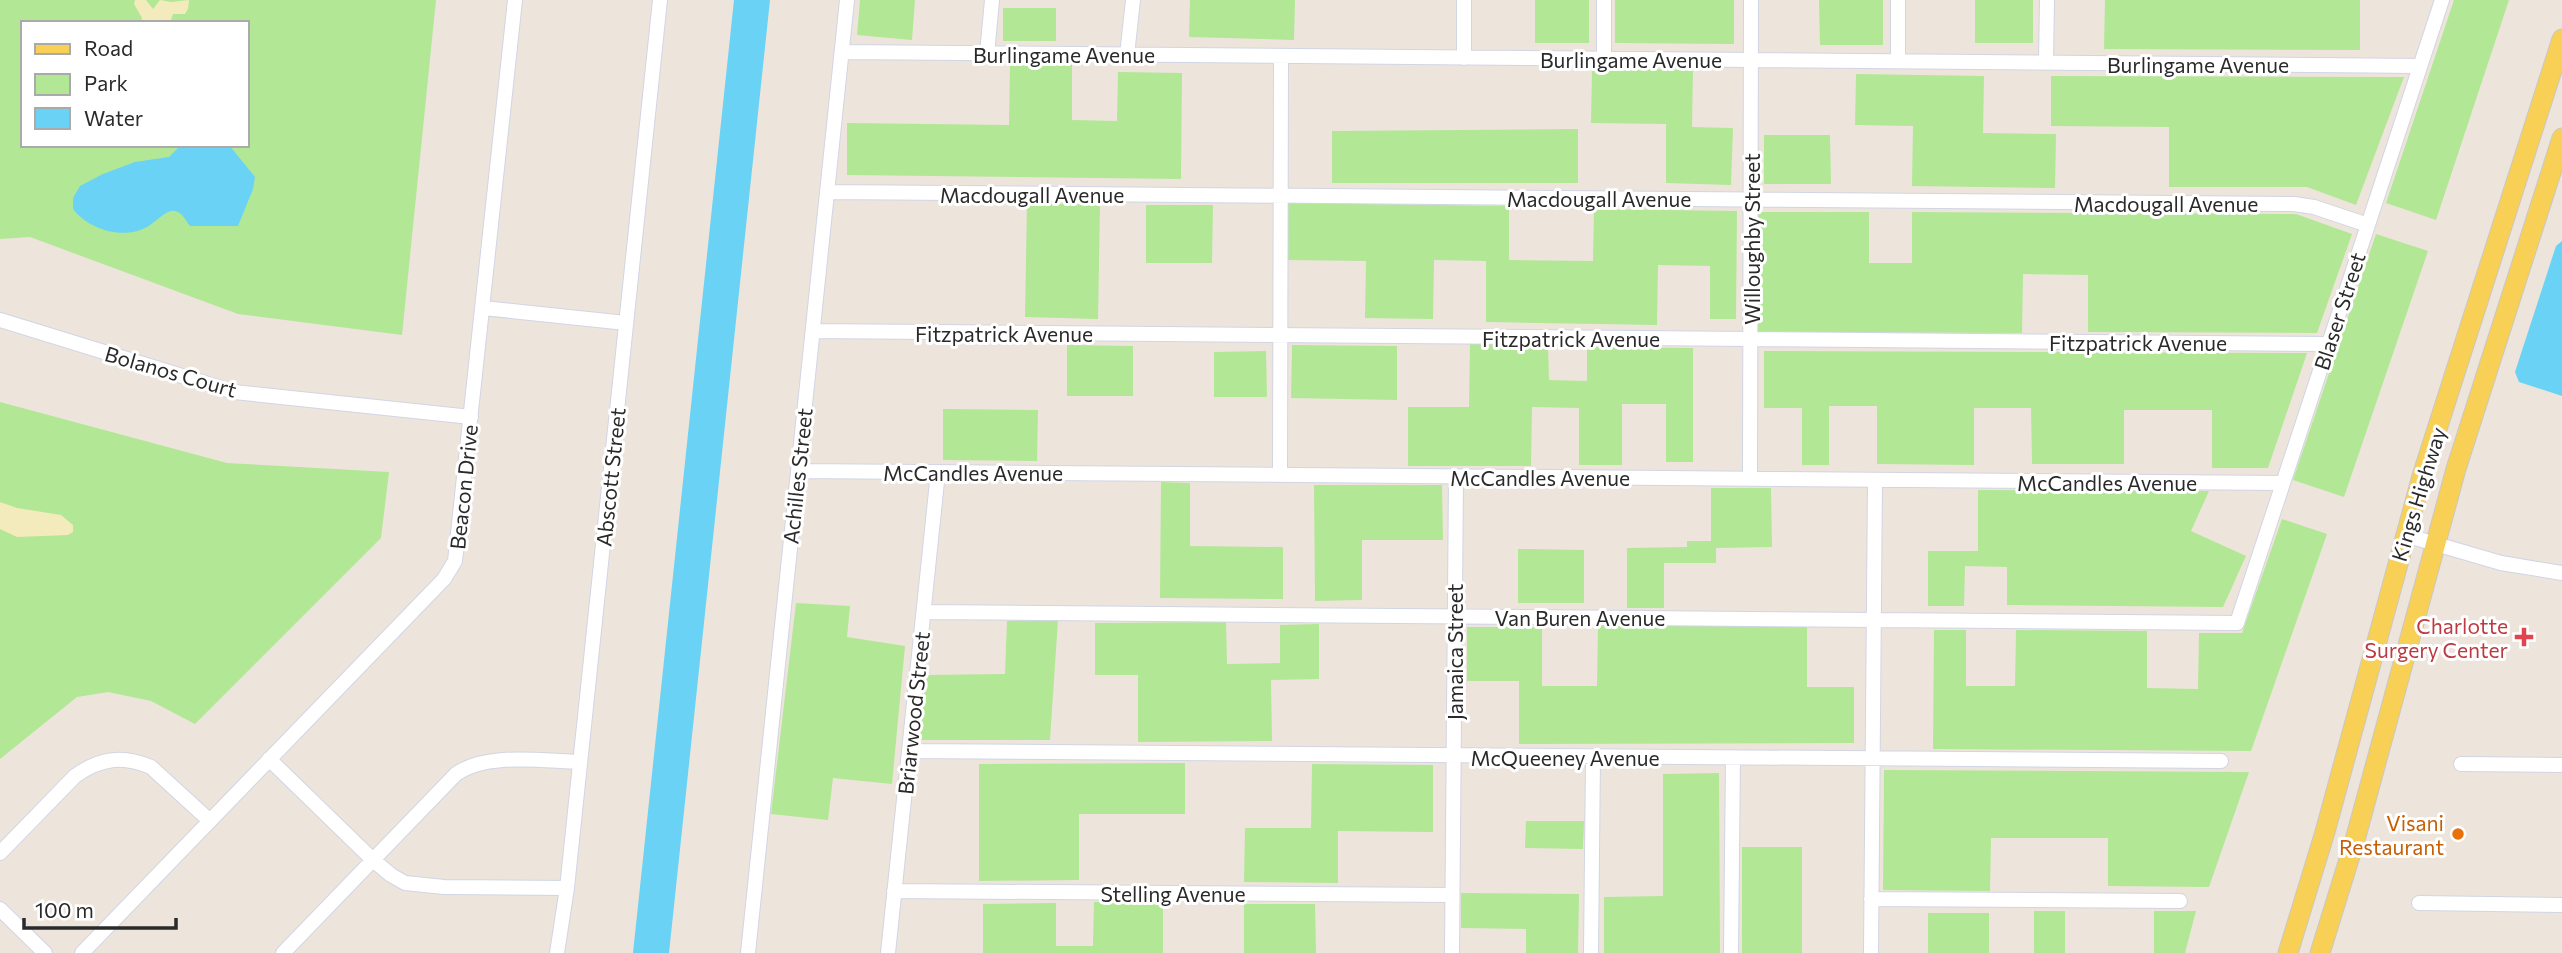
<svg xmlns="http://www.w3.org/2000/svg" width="2562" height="953" viewBox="0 0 2562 953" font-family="Commissioner,sans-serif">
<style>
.green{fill:#b2e795;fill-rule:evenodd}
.sand{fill:#f4ebbd}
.water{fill:#69d2f5}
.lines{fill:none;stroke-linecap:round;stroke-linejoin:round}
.minor-casing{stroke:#d1d5e4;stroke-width:16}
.major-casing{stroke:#c8c8c8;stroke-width:21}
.minor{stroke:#fff;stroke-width:14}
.major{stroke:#f8d056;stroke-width:19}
.health-dot{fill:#e0444e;stroke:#fff;stroke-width:2.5}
.food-dot{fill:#e8710a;stroke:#fff;stroke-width:2.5}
.labels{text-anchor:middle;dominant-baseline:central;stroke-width:6;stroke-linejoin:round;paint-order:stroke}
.street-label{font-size:21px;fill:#2a2a2a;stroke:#fff}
.health-label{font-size:21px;fill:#be3a42;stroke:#fff;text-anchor:end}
.food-label{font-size:21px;fill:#c56008;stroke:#fff;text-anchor:end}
</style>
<rect width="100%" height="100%" fill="#ede5dc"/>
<path class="green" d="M0,0H436L402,335L238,314L30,237L0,239ZM23,23H247V145H23Z
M860,0H915L912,40L857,35Z
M1190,0H1295L1294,40L1189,37Z
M1535,0H1589V43H1535Z
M1615,0H1734V44L1615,43Z
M1819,0H1883V45H1820Z
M1975,0H2033V43H1975Z
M2105,0H2360V50L2104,49Z
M2454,0H2509L2436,220L2386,203Z
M1003,8H1056V41H1003Z
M1010,64H1072V120L1117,121L1118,72L1182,73L1181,179L847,175V123L1009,125Z
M1592,68L1693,70L1692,127L1733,128L1731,185L1666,183V124L1591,123Z
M1856,74L1984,76L1983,133L2056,134L2055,188L1912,186L1913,126L1855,125Z
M2051,76L2404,77L2356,205L2307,187H2169V127L2051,126Z
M1578,129V183H1332V131Z
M1764,135H1830L1831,184H1764Z
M1027,203L1100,205L1098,319L1025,317Z
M1287,203L1509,206V260L1593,261L1594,209L1737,211L1736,319H1710V266L1658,265L1657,325L1486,322V261L1434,260L1433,319L1365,318L1366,261L1286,260Z
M1146,205H1213L1212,263H1146Z
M1758,212H1869V263H1912V212L2296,214L2352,234L2317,333L2088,332V275L2023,274L2022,333L1757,332Z
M2376,234L2428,251L2344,497L2293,480Z
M1470,344H1548L1549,380L1587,381V347L1693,348V462H1666V404H1622V465H1579V408L1532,407L1531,466H1408V407H1469Z
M1067,345L1133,346V396H1067Z
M1292,345L1397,346V400L1291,398Z
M1266,351L1267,397H1214V352Z
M1764,351L2307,353L2268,468H2212V410H2124V464H2032L2031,408H1974V465L1877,464V406H1829V465H1802V408H1764Z
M0,402L227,463L389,472L381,538L195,724L151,701L108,692L77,697L0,759Z
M943,409L1038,410L1037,461L943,460Z
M1161,482L1190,483V546L1283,547V599L1160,598Z
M1314,485H1442L1443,540H1362V600L1315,601Z
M1711,488H1771L1772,547L1716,548V563H1664V608H1627V548L1687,547V541H1711Z
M1978,490L2209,491L2191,531L2246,556L2223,607L2007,605V567L1965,566L1964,606H1928V551H1978Z
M2282,519L2327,534L2251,751L1933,749L1934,630H1966V686H2015L2016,630L2147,631V688L2198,689L2199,633H2242Z
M1518,549L1584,550V603H1518Z
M796,603L850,606L847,637L905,646L892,784L833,778L828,820L771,814Z
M1058,620L1050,740H920L926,675L1005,674L1007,621Z
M1226,622L1227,664L1280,663V625L1319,624V679L1271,680L1272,741L1138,742V675H1095V623Z
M1598,625H1807V687H1854V743L1519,744V681H1467V627H1542V686H1597Z
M1185,763V814H1079V880L979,881V764Z
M1312,764L1433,765V832L1338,831V883L1244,882L1245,828H1311Z
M1884,770L2249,772L2209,887L2108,886V838H1991L1990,891L1883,890Z
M1719,773L1720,953H1604V897L1663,896V774Z
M1526,821H1584L1583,849L1525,848Z
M1742,847H1802V953H1742Z
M1461,893L1579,894L1578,953H1526V929L1461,928Z
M1163,901V953H983V904L1056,903V946H1093L1094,902Z
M1244,904H1315L1316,953H1244Z
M2034,911H2065V953H2034Z
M2154,911H2196L2185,953H2154Z
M1928,913H1989V953H1928Z"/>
<path class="sand" d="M135,0H146L153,9L160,0L171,2L189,0L188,9L185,14H173L170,23H141L142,18L134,4Z
M0,502L17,508L61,515L73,525V532L68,535L17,537L0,529Z"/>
<path class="water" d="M734,0H770L669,953H633Z
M181,145H229L255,177L253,189L238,226H190C186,221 182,212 175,211C166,209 155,223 147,227C124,240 89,230 73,209V198L80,186L103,174L135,162L169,157Z
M2562,241V396L2519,382L2515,372L2556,246Z"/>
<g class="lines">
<g class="minor-casing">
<path id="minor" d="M842,52L2420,66
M987,54L992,0
M1127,55L1133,0
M1464,58V0
M1604,59V0
M1898,61V0
M2046,62L2047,0
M827,192L2294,204L2314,207L2368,225
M483,308L626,323
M0,320L234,392L471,417
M813,331L2329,344
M798,471L2283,483
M1280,475L1281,56
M1750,479L1751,0
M2405,535L2501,563L2562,573
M924,612L2237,623L2442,0
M909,751L2221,761
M269,759L373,860L391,875L405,883L444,887L567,888
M2461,764L2562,765
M0,853L75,776C100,758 123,755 151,767L210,821
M894,891L1452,895
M1871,899L2180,901
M2419,903L2562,905
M0,909L45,953
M82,953L444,579L455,561L515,0
M283,953L456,774C487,752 542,761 580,762
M557,953L567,888L660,0
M748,953L847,0
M888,953L938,472
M1452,953L1456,476
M1591,953L1593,757
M1731,953L1733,758
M1871,953L1875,480"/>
</g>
<g class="major-casing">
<path id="major" d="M2288,953L2325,832L2422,476L2562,39
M2320,953L2355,840L2456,469L2562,138"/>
</g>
<use href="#minor" class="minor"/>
<use href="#major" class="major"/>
</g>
<path class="health-dot" d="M2520.5 626.5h7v7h7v7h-7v7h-7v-7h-7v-7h7z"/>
<circle class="food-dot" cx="2458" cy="834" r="7"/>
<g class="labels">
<g class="street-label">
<text x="1064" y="54">Burlingame Avenue</text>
<text x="1631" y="59">Burlingame Avenue</text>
<text x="2198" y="64">Burlingame Avenue</text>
<text x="1032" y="194">Macdougall Avenue</text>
<text x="1599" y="198">Macdougall Avenue</text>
<text x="2166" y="203">Macdougall Avenue</text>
<text transform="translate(1751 239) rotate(-90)">Willoughby Street</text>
<text transform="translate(2339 311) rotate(-72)">Blaser Street</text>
<text x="1004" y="333">Fitzpatrick Avenue</text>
<text x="1571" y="338">Fitzpatrick Avenue</text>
<text x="2138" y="342">Fitzpatrick Avenue</text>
<text transform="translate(171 371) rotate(16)">Bolanos Court</text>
<text x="973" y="472">McCandles Avenue</text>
<text transform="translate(797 476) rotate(-84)">Achilles Street</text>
<text transform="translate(610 477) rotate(-84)">Abscott Street</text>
<text x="1540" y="477">McCandles Avenue</text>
<text x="2107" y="482">McCandles Avenue</text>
<text transform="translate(463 487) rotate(-84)">Beacon Drive</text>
<text transform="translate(2418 494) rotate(-73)">Kings Highway</text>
<text x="1580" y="617">Van Buren Avenue</text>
<text transform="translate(1454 652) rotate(-90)">Jamaica Street</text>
<text transform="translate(913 713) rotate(-84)">Briarwood Street</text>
<text x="1565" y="757">McQueeney Avenue</text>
<text x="1173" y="893">Stelling Avenue</text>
</g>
<g class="health-label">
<text x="2508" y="625">Charlotte<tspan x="2508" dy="24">Surgery Center</tspan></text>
</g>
<g class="food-label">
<text x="2444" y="822">Visani<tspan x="2444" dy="24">Restaurant</tspan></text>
</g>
</g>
<rect x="21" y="21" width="228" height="126" fill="#ffffff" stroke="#aaaaaa" stroke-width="2"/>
<rect x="35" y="44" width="35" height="10" fill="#f8d056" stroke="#aaaaaa" stroke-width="2"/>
<text x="84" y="56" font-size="21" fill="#2a2a2a">Road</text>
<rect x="35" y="74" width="35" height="21" fill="#b2e795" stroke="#aaaaaa" stroke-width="2"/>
<text x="84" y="91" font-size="21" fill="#2a2a2a">Park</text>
<rect x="35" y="108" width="35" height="21" fill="#69d2f5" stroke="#aaaaaa" stroke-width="2"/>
<text x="84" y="126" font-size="21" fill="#2a2a2a">Water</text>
<path d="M24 918v10h152v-10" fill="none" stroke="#2a2a2a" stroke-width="3.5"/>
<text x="35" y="918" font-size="21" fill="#2a2a2a" stroke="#ffffff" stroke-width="5" paint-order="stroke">100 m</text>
</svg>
